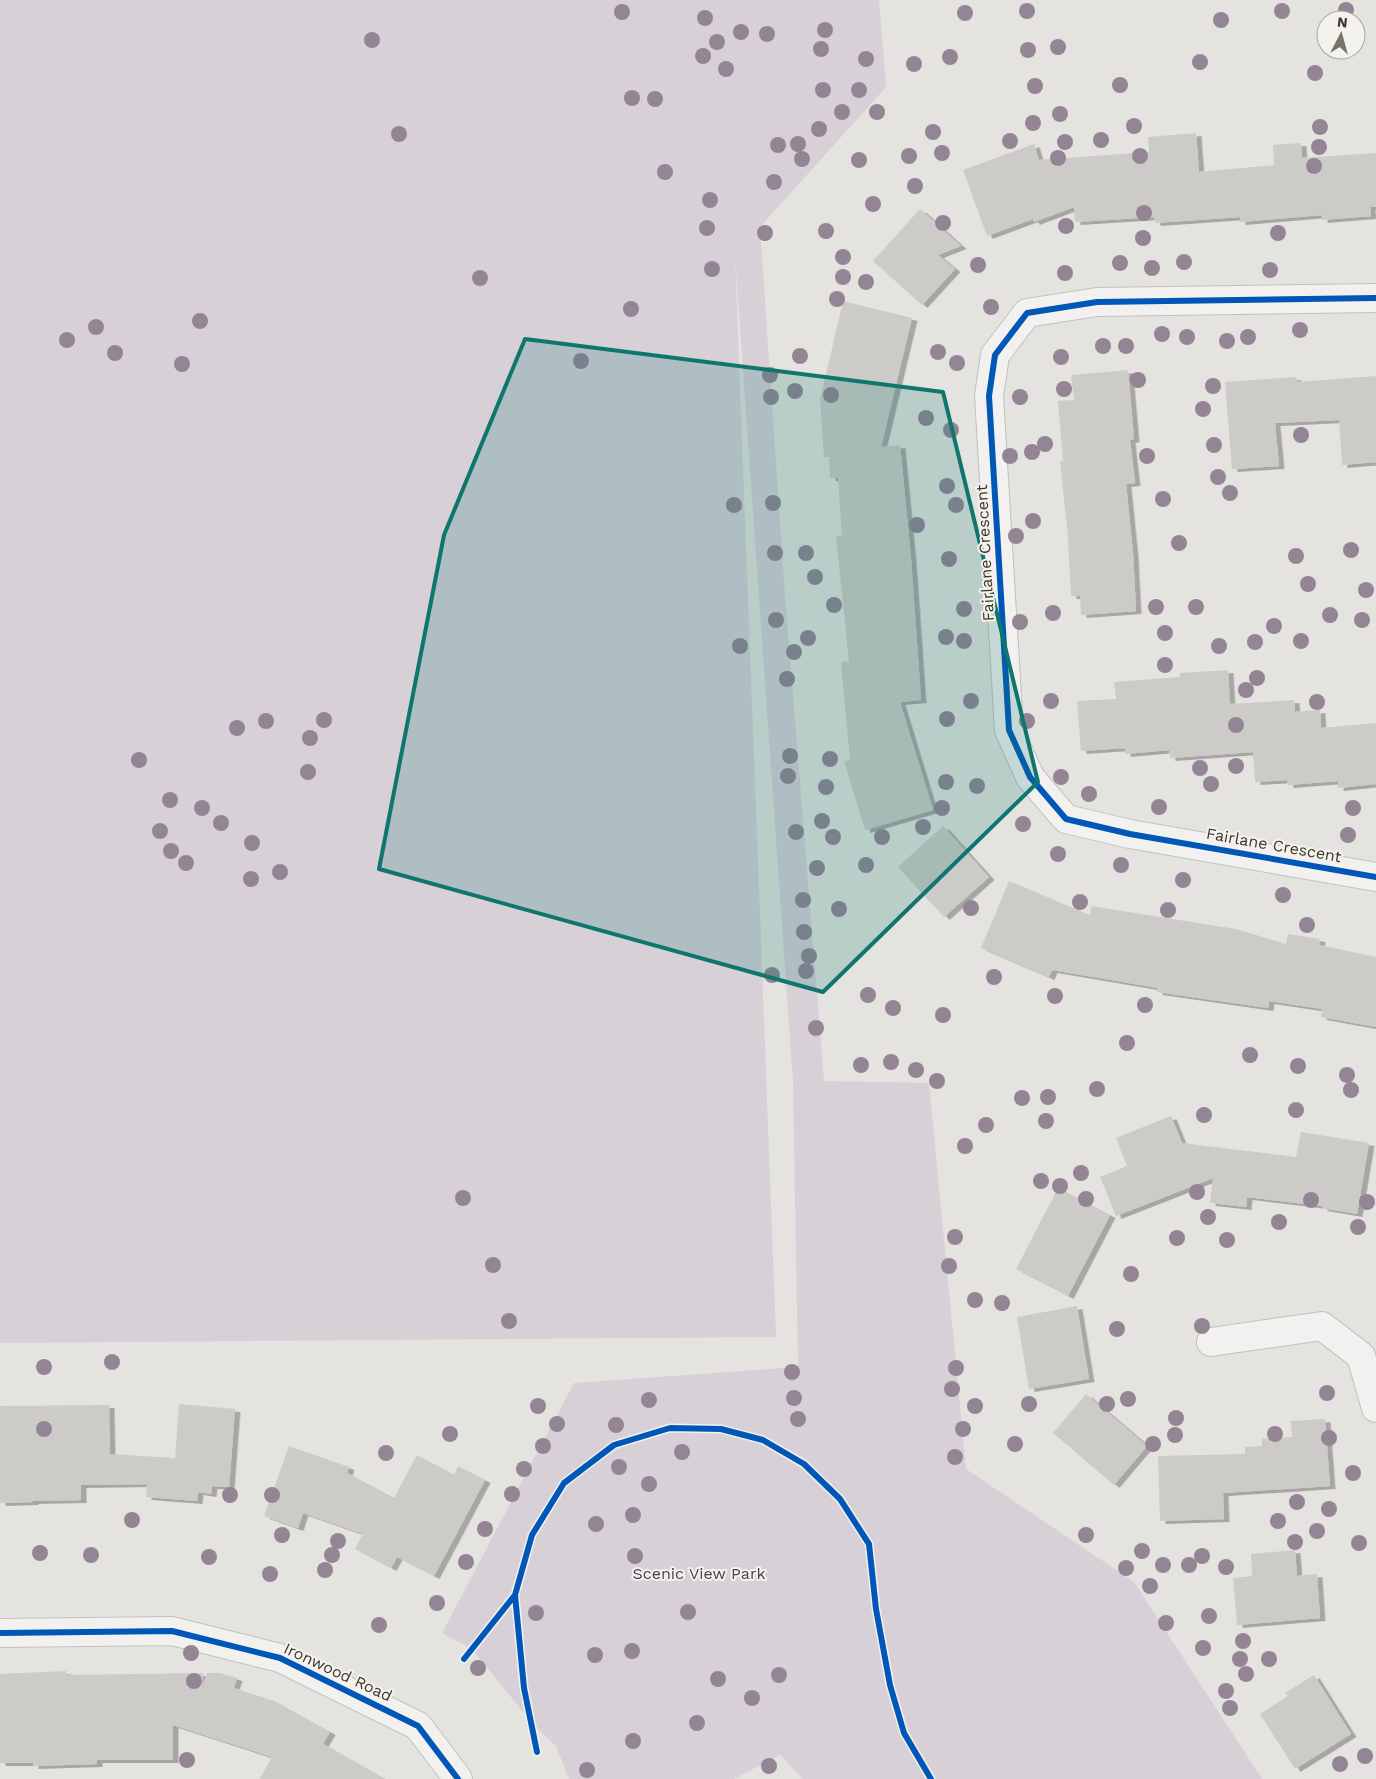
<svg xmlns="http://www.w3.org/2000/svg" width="1376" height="1779" viewBox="0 0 1376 1779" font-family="'Work Sans',sans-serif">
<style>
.green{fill:#d7d0d7}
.building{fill:#cdcbc8;filter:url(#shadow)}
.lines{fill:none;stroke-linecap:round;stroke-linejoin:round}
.minor-casing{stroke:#c2c1be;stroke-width:30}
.minor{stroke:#f2f1ef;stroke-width:28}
.cycleway-casing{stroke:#f4f2ed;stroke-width:9}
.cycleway{stroke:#0057b8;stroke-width:6}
.tree{fill:#948594}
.marked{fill:#0f766e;fill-opacity:0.2;stroke:#0f766e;stroke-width:4;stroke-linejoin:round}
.labels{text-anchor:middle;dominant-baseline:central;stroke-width:4;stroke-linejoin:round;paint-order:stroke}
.street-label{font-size:16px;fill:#3c3629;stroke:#f4f2ed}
.park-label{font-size:16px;fill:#523856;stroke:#f4f2ed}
</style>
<defs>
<filter id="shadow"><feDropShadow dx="5.5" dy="3" stdDeviation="0" flood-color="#0004"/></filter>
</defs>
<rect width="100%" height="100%" fill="#e4e3e0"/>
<path class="green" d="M0,0H879L886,87L760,227L785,596L824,1081L929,1083L966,1469L1134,1582L1262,1779H803L780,1755L734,1779H569L556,1746L532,1723L472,1649L442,1633L574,1383L798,1367L793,1081L735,256L776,1337L0,1343Z"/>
<path class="building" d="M1196,133L1199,172L1274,165L1273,145L1301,143L1302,158L1376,153V207H1370L1371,216L1322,220V215L1240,222V217L1155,223L1154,217L1075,222L1074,207L1034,222L1033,219L987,236L963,170L1034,144L1039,160L1149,152L1148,137Z
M920,209L961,246L938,255L955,269L922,305L873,261Z
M843,301L912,318L881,447L900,445L911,558L921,700L900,702L933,810L865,830L844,761L850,760L841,662L849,661L836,536L842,535L838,478H830L829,457H824L820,400Z
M1128,370L1134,439L1130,440L1135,483L1126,484L1133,553L1136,611L1081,615L1080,596H1071L1068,537L1060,461H1063L1058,401L1074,400L1071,375Z
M1376,376V462L1342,465L1339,420L1275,423L1279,466L1232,469L1225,382L1296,377L1297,382Z
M1228,670L1230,704L1294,700L1295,712L1320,710L1321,728L1376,723V784L1338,788V781L1288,785L1287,780L1255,782L1253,752L1170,758L1169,750L1125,754V748L1081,751L1077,701L1116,699L1114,682L1180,677V673Z
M943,826L989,877L944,917L898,867Z
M1009,881L1090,915L1091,906L1236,929L1286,944L1288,934L1320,939L1319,945L1376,957V1027L1321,1017L1322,1009L1269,1001L1268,1008L1157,992L1158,988L1052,970L1049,977L981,948Z
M1171,1116L1182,1143L1296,1157L1301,1132L1369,1143L1357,1214L1322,1208V1206L1247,1197L1246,1207L1210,1203L1213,1178L1116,1216L1100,1177L1127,1166L1116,1138Z
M1058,1188L1110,1215L1068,1296L1016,1269Z
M1077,1306L1089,1379L1029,1389L1017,1317Z
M1086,1394L1147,1446L1114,1485L1053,1433Z
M179,1404L235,1409L229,1487L212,1486L211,1494L198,1492L197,1501L146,1497L147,1484L81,1485V1500L33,1501V1502L0,1503V1406L109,1405L110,1454L175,1458Z
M1325,1419L1330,1486L1223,1493L1224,1519L1160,1521L1158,1456L1245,1454V1447L1262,1446V1439L1292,1437L1291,1421Z
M289,1446L349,1467L347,1473L394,1498L417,1455L454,1475L458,1466L485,1480L434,1576L397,1557L391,1568L355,1549L363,1534L303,1513L298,1528L264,1516Z
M1295,1550L1297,1576L1317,1574L1320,1618L1237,1625L1233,1578L1252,1576L1251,1554Z
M66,1671V1675L203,1673L202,1688L207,1673H219L237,1678L234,1688L274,1701L330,1732L323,1744L385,1779H260L272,1757L173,1725V1760H97V1764L33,1766V1763H0V1674Z
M1314,1675L1351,1734L1295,1769L1260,1714L1288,1696L1285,1693Z"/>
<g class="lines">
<g class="minor-casing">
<path id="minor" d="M1376,298L1097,302L1027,313L995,355L989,396L1009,730L1030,777L1066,819L1130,834L1376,877
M1211,1342L1322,1326L1361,1356L1376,1408
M0,1633L172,1631L280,1658L418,1726L458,1779"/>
</g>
<use href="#minor" class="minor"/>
<g class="cycleway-casing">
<path id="cycleway" d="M1376,298L1097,302L1027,313L995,355L989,396L1009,730L1030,777L1066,819L1130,834L1376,877
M0,1633L172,1631L280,1658L418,1726L458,1779
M464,1659L515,1595
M537,1752L524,1688L515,1595L532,1535L564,1483L614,1445L670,1428L721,1429L763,1440L804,1464L840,1499L869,1544L876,1609L890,1685L904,1733L931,1779"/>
</g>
<use href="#cycleway" class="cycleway"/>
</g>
<g class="tree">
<circle cx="1346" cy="10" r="8"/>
<circle cx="1027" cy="11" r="8"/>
<circle cx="1282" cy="11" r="8"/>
<circle cx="622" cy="12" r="8"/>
<circle cx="965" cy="13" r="8"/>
<circle cx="705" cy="18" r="8"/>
<circle cx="1221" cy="20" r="8"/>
<circle cx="825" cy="30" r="8"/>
<circle cx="741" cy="32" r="8"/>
<circle cx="767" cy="34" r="8"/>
<circle cx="372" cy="40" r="8"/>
<circle cx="717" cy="42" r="8"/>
<circle cx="1058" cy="47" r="8"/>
<circle cx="821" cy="49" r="8"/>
<circle cx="1028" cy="50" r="8"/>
<circle cx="703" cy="56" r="8"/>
<circle cx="950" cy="57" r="8"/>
<circle cx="866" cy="59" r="8"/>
<circle cx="1200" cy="62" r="8"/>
<circle cx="914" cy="64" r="8"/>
<circle cx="726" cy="69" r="8"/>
<circle cx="1315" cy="73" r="8"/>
<circle cx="1120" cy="85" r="8"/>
<circle cx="1035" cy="86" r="8"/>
<circle cx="823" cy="90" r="8"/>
<circle cx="859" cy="90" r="8"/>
<circle cx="632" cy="98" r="8"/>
<circle cx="655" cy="99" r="8"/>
<circle cx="842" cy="112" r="8"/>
<circle cx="877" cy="112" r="8"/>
<circle cx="1060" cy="114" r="8"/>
<circle cx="1033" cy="123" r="8"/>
<circle cx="1134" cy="126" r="8"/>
<circle cx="1320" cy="127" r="8"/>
<circle cx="819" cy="129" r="8"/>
<circle cx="933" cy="132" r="8"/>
<circle cx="399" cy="134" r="8"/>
<circle cx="1101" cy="140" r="8"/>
<circle cx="1010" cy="141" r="8"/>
<circle cx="1065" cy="142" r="8"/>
<circle cx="798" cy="144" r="8"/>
<circle cx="778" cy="145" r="8"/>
<circle cx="1319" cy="147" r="8"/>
<circle cx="942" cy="153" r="8"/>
<circle cx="909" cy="156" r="8"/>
<circle cx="1140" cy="156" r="8"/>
<circle cx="1058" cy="158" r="8"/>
<circle cx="802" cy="159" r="8"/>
<circle cx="859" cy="160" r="8"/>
<circle cx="1314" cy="166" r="8"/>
<circle cx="665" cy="172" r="8"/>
<circle cx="774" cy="182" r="8"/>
<circle cx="915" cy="186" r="8"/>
<circle cx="710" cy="200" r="8"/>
<circle cx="873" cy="204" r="8"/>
<circle cx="1144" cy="213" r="8"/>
<circle cx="943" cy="223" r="8"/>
<circle cx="1066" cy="226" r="8"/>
<circle cx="707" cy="228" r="8"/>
<circle cx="826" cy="231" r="8"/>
<circle cx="765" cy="233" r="8"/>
<circle cx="1278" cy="233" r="8"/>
<circle cx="1143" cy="238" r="8"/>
<circle cx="843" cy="257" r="8"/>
<circle cx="1184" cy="262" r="8"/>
<circle cx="1120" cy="263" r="8"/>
<circle cx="978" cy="265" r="8"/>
<circle cx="1152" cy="268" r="8"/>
<circle cx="712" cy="269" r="8"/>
<circle cx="1270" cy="270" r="8"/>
<circle cx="1065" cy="273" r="8"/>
<circle cx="843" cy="277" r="8"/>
<circle cx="480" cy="278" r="8"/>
<circle cx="866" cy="282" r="8"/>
<circle cx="837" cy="299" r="8"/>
<circle cx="991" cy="307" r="8"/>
<circle cx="631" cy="309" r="8"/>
<circle cx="200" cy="321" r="8"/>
<circle cx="96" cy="327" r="8"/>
<circle cx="1300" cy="330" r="8"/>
<circle cx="1162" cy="334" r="8"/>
<circle cx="1187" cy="337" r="8"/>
<circle cx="1248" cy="337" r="8"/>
<circle cx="67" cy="340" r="8"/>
<circle cx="1227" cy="341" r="8"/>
<circle cx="1103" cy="346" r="8"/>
<circle cx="1126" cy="346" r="8"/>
<circle cx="938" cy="352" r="8"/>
<circle cx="115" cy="353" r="8"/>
<circle cx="800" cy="356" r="8"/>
<circle cx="1061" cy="357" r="8"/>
<circle cx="581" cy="361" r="8"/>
<circle cx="957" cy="363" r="8"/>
<circle cx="182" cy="364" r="8"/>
<circle cx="770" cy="375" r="8"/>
<circle cx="1138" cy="380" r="8"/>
<circle cx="1213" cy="386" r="8"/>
<circle cx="1064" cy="389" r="8"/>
<circle cx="795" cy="391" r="8"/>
<circle cx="831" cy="395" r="8"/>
<circle cx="771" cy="397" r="8"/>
<circle cx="1020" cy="397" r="8"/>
<circle cx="1203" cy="409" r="8"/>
<circle cx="926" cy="418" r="8"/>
<circle cx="951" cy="430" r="8"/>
<circle cx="1301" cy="435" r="8"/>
<circle cx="1045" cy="444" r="8"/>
<circle cx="1214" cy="445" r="8"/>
<circle cx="1032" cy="452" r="8"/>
<circle cx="1010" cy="456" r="8"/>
<circle cx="1147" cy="456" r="8"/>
<circle cx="1218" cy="477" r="8"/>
<circle cx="947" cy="486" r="8"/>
<circle cx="1230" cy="493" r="8"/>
<circle cx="1163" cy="499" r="8"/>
<circle cx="773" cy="503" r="8"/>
<circle cx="734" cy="505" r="8"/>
<circle cx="956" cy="505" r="8"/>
<circle cx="1033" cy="521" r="8"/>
<circle cx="917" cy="525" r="8"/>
<circle cx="1016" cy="536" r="8"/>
<circle cx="1179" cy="543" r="8"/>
<circle cx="1351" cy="550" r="8"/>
<circle cx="775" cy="553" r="8"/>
<circle cx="806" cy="553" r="8"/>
<circle cx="1296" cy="556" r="8"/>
<circle cx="949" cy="559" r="8"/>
<circle cx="815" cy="577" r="8"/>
<circle cx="1308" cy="584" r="8"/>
<circle cx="1366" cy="590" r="8"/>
<circle cx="834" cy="605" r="8"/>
<circle cx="1156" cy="607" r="8"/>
<circle cx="1196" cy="607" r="8"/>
<circle cx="964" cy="609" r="8"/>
<circle cx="1053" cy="613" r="8"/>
<circle cx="1330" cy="615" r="8"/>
<circle cx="776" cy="620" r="8"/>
<circle cx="1362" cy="620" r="8"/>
<circle cx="1020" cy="622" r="8"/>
<circle cx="1274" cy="626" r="8"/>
<circle cx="1165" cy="633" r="8"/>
<circle cx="946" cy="637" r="8"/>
<circle cx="808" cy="638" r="8"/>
<circle cx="964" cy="641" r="8"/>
<circle cx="1301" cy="641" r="8"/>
<circle cx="1255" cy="642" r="8"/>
<circle cx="740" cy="646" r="8"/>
<circle cx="1219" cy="646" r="8"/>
<circle cx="794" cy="652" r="8"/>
<circle cx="1165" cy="665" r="8"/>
<circle cx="1257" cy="678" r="8"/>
<circle cx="787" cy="679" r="8"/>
<circle cx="1246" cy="690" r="8"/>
<circle cx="971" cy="701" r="8"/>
<circle cx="1051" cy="701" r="8"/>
<circle cx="1317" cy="702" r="8"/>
<circle cx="947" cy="719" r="8"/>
<circle cx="324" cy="720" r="8"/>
<circle cx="266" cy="721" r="8"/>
<circle cx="1027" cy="721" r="8"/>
<circle cx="1236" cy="725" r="8"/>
<circle cx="237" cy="728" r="8"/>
<circle cx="310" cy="738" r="8"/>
<circle cx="790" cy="756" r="8"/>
<circle cx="830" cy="759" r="8"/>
<circle cx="139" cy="760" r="8"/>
<circle cx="1236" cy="766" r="8"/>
<circle cx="1200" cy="768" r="8"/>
<circle cx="308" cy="772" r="8"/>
<circle cx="788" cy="776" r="8"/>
<circle cx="1061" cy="777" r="8"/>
<circle cx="946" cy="782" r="8"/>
<circle cx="1211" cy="784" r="8"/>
<circle cx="977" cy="786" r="8"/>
<circle cx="826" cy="787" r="8"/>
<circle cx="1089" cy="794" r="8"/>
<circle cx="170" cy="800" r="8"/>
<circle cx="1159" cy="807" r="8"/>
<circle cx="202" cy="808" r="8"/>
<circle cx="942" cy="808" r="8"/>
<circle cx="1353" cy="808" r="8"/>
<circle cx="822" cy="821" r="8"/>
<circle cx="221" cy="823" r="8"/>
<circle cx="1023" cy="824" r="8"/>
<circle cx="923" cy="827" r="8"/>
<circle cx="160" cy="831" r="8"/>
<circle cx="796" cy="832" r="8"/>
<circle cx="1348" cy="835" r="8"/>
<circle cx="833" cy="837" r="8"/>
<circle cx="882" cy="837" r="8"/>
<circle cx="252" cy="843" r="8"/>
<circle cx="171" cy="851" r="8"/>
<circle cx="1058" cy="854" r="8"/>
<circle cx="186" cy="863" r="8"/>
<circle cx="866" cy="865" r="8"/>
<circle cx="1121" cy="865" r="8"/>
<circle cx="817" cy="868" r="8"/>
<circle cx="280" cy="872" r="8"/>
<circle cx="251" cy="879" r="8"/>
<circle cx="1183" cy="880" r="8"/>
<circle cx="1283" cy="895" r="8"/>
<circle cx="803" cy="900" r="8"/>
<circle cx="1080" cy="902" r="8"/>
<circle cx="971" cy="908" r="8"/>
<circle cx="839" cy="909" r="8"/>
<circle cx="1168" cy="910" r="8"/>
<circle cx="1307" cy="925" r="8"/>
<circle cx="804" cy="932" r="8"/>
<circle cx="809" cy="956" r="8"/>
<circle cx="806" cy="971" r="8"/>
<circle cx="772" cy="975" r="8"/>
<circle cx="994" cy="977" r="8"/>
<circle cx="868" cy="995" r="8"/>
<circle cx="1055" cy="996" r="8"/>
<circle cx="1145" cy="1005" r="8"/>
<circle cx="893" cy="1008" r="8"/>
<circle cx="943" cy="1015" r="8"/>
<circle cx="816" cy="1028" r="8"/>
<circle cx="1127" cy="1043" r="8"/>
<circle cx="1250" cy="1055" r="8"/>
<circle cx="891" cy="1062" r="8"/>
<circle cx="861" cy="1065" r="8"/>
<circle cx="1298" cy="1066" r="8"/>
<circle cx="916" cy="1070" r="8"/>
<circle cx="1347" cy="1075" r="8"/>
<circle cx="937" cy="1081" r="8"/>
<circle cx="1097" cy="1089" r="8"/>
<circle cx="1351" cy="1090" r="8"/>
<circle cx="1048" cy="1097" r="8"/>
<circle cx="1022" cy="1098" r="8"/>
<circle cx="1296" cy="1110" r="8"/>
<circle cx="1204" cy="1115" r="8"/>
<circle cx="1046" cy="1121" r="8"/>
<circle cx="986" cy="1125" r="8"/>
<circle cx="965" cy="1146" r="8"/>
<circle cx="1081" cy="1173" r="8"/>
<circle cx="1041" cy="1181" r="8"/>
<circle cx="1060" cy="1186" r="8"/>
<circle cx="1197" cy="1192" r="8"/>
<circle cx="463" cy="1198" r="8"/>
<circle cx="1086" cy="1199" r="8"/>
<circle cx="1311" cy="1200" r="8"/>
<circle cx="1367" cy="1202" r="8"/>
<circle cx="1208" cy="1217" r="8"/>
<circle cx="1279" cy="1222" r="8"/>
<circle cx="1358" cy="1227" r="8"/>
<circle cx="955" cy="1237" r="8"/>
<circle cx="1177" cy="1238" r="8"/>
<circle cx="1227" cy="1240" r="8"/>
<circle cx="493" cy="1265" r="8"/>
<circle cx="949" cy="1266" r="8"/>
<circle cx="1131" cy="1274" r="8"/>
<circle cx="975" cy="1300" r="8"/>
<circle cx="1002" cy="1303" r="8"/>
<circle cx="509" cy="1321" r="8"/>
<circle cx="1202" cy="1326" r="8"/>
<circle cx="1117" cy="1329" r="8"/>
<circle cx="112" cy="1362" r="8"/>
<circle cx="44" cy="1367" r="8"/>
<circle cx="956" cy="1368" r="8"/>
<circle cx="792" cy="1372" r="8"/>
<circle cx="952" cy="1389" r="8"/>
<circle cx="1327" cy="1393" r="8"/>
<circle cx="794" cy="1398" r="8"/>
<circle cx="1128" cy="1399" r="8"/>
<circle cx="649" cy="1400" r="8"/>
<circle cx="1029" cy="1404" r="8"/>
<circle cx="1107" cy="1404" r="8"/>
<circle cx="538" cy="1406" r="8"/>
<circle cx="975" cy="1406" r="8"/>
<circle cx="1176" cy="1418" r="8"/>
<circle cx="798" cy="1419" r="8"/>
<circle cx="557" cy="1424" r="8"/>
<circle cx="616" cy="1425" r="8"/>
<circle cx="44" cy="1429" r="8"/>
<circle cx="963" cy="1429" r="8"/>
<circle cx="450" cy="1434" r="8"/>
<circle cx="1275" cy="1434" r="8"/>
<circle cx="1175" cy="1435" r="8"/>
<circle cx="1329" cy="1438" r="8"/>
<circle cx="1015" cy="1444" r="8"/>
<circle cx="1153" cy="1444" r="8"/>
<circle cx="543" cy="1446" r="8"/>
<circle cx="682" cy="1452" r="8"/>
<circle cx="386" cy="1453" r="8"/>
<circle cx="955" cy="1457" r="8"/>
<circle cx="619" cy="1467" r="8"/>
<circle cx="524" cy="1469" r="8"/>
<circle cx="1353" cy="1473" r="8"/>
<circle cx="649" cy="1484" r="8"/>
<circle cx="512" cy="1494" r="8"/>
<circle cx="230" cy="1495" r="8"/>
<circle cx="272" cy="1495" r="8"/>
<circle cx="1297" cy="1502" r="8"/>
<circle cx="1329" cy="1509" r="8"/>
<circle cx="633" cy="1515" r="8"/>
<circle cx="132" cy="1520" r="8"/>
<circle cx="1278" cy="1521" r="8"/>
<circle cx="596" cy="1524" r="8"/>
<circle cx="485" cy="1529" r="8"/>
<circle cx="1317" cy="1531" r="8"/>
<circle cx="282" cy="1535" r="8"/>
<circle cx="1086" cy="1535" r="8"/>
<circle cx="338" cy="1541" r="8"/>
<circle cx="1295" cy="1542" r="8"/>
<circle cx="1359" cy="1543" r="8"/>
<circle cx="1142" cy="1551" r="8"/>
<circle cx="40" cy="1553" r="8"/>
<circle cx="91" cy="1555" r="8"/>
<circle cx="332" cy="1555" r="8"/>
<circle cx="635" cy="1556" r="8"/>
<circle cx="1202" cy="1556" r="8"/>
<circle cx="209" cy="1557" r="8"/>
<circle cx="466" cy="1562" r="8"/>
<circle cx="1163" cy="1565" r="8"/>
<circle cx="1189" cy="1565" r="8"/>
<circle cx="1226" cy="1567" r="8"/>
<circle cx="1126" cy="1568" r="8"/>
<circle cx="325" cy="1570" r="8"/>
<circle cx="270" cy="1574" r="8"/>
<circle cx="1150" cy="1586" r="8"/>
<circle cx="437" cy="1603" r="8"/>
<circle cx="688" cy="1612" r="8"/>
<circle cx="536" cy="1613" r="8"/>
<circle cx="1209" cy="1616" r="8"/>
<circle cx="1166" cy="1623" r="8"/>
<circle cx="379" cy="1625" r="8"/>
<circle cx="1243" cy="1641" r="8"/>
<circle cx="1203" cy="1648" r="8"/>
<circle cx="632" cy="1651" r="8"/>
<circle cx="191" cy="1653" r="8"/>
<circle cx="595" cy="1655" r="8"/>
<circle cx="1240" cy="1659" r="8"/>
<circle cx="1269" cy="1659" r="8"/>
<circle cx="478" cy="1668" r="8"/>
<circle cx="1246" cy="1674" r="8"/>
<circle cx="779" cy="1675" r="8"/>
<circle cx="718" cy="1679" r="8"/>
<circle cx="194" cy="1681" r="8"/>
<circle cx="1226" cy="1691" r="8"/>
<circle cx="752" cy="1698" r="8"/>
<circle cx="1230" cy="1708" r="8"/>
<circle cx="697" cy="1723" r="8"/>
<circle cx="633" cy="1741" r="8"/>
<circle cx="1365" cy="1756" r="8"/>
<circle cx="187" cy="1760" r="8"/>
<circle cx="1340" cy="1764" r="8"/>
<circle cx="769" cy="1766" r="8"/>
<circle cx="587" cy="1770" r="8"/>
</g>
<path class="marked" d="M525,339L943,392L1038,782L823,992L379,869L444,535Z"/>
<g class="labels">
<g class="street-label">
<text transform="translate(985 553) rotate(-93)">Fairlane Crescent</text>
<text transform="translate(1274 845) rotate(10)">Fairlane Crescent</text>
<text transform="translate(338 1672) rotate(25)">Ironwood Road</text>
</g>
<g class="park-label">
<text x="699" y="1573">Scenic View Park</text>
</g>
</g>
<g transform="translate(1341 35) rotate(6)"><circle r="24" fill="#f4f2ed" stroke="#aaa79f"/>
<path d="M0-4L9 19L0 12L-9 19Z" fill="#777369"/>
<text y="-8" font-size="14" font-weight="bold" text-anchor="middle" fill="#3c3629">N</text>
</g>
</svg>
